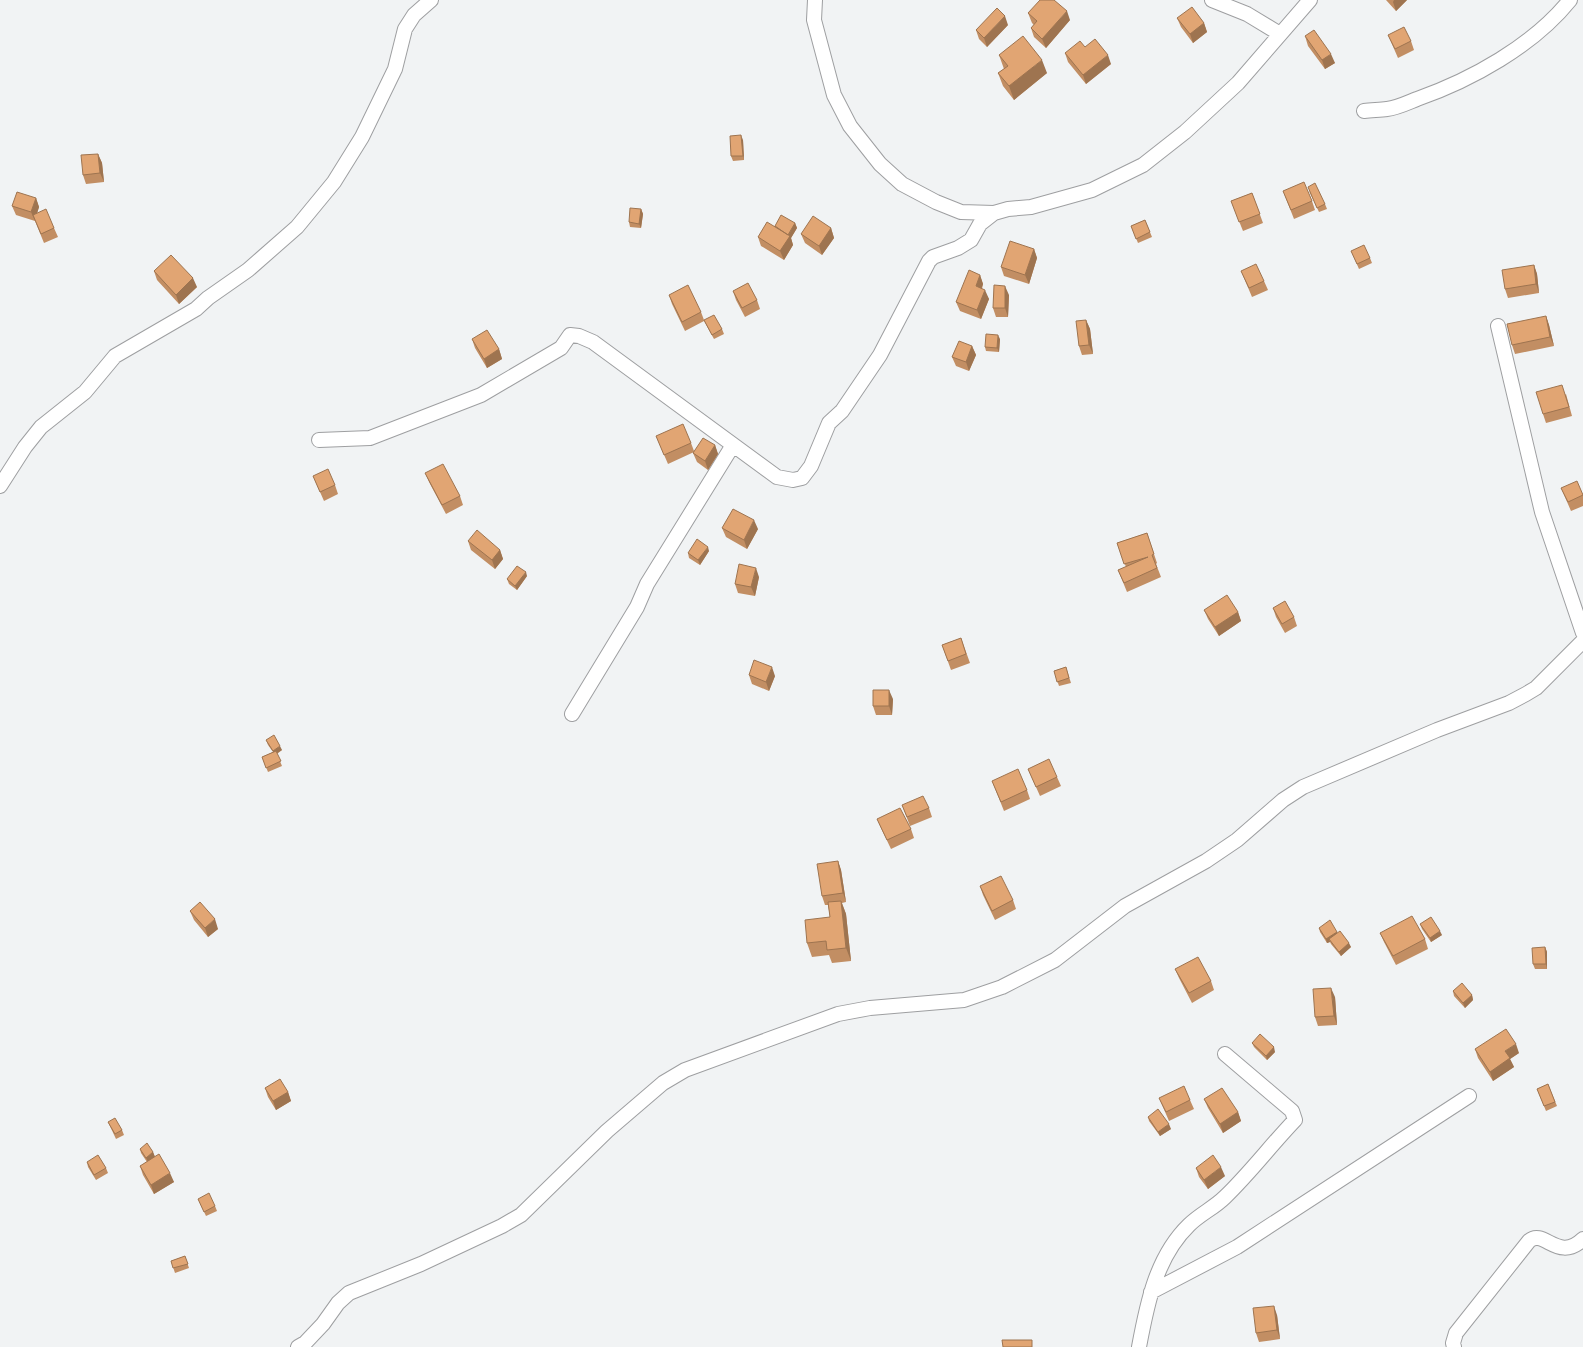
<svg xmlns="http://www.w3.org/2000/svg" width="1583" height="1347" viewBox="0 0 1583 1347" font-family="Jost,sans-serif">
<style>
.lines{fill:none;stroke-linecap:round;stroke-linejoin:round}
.street-casing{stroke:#9e9fa1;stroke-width:16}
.street{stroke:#fff;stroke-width:14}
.wall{fill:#c28e63}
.shaded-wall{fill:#9e7450}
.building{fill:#e1a573;stroke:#9e7450}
</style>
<rect width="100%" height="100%" fill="#f1f3f4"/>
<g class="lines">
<g class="street-casing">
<path id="street" d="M815,0L814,20L834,95L850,126L880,164L902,184L936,202L961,212L994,213
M1212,0L1247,14L1280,34
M1364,111C1372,110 1380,110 1387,109C1397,108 1407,103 1417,99C1471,80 1533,46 1570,0
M1498,326L1542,512L1583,633
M319,440L370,438L481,395L561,348L570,335L579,336L593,342L777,477L793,480L802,478L811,466L829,423L842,411L880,355L929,261L933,257L958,248L971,240L980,224L994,213L1008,209L1031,207L1092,190L1143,165L1185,132L1238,83L1310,0
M0,486L25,447L41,427L85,392L115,356L196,309L208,298L248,270L297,227L334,182L362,137L395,69L405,29L414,15L431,0
M572,714L637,607L647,584L733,445
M1151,1292L1237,1247L1469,1096
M298,1347L305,1343L323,1324L338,1303L349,1293L421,1264L502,1226L521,1215L607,1131L663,1083L685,1070L838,1014L870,1008L964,1000L1002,987L1055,960L1125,906L1206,861L1237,840L1283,800L1303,787L1437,730L1509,703L1526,694L1536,688L1583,641
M1139,1347C1147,1304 1156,1257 1189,1225C1200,1214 1214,1208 1225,1197C1250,1173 1271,1145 1295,1120L1292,1111L1225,1054
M1454,1347L1453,1343L1456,1333L1529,1241C1544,1228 1558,1263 1583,1239"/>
</g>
<use href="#street" class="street"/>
</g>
<path class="wall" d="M1386,0H1407L1396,11Z
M1028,13L1070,20L1046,48L1034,37L1031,28L1034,25L1032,23Z
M1177,18L1204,23L1207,32L1193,43L1181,27Z
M1008,25L987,47L979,39L976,30Z
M1388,35L1411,41L1414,50L1398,58Z
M1305,36L1335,63L1325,69L1308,46Z
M1085,47L1111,64L1086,84L1068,62L1065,53Z
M999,55L1047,73L1014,100L1003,86L998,73L1004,69Z
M743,140L744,160L733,161L731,156Z
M98,154L102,163L104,182L86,184L83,175Z
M1283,191L1312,201L1315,210L1294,219Z
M1309,191L1325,204L1327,209L1319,212Z
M1252,193L1263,223L1243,231L1231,201Z
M36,198L39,207L37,213L54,228L58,237L44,243L35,221L16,215L12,206Z
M641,209L643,214L641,228L630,227L629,222Z
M1145,220L1152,237L1138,243L1131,226Z
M795,223L797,228L791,238L793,245L784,260L761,246L758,237L775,226Z
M831,228L834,238L822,255L805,243L801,234Z
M1034,249L1037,258L1029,284L1004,276L1001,267Z
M1351,251L1370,258L1372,263L1359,269Z
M1534,265L1537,274L1539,293L1508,298L1505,289Z
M154,271L197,287L179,304L157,280Z
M1241,271L1264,281L1268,290L1252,297Z
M980,275L983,284L982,289L989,299L981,319L960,311L956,302Z
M733,291L757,300L760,309L745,317L736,300Z
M669,295L701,312L704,320L722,329L724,334L714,339L704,321L685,331L672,304Z
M1009,295L1008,317H996L993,308Z
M1546,316L1549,325L1554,346L1515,354L1512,345Z
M1086,320L1090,329L1093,354L1082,355L1079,346Z
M472,339L499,349L502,359L487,368L475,348Z
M1000,339L999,352L986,351L985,347Z
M972,346L976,355L969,371L956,366L952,357Z
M1566,394L1572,416L1546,423L1543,414Z
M656,436L691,443L694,451L715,445L718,454L708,470L697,462L693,453L694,452L668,464Z
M425,473L460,496L463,505L446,514L429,482Z
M313,476L335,485L338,494L324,501Z
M1561,488L1583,494V506L1571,511Z
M722,528L758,529L747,549L726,537Z
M1147,533L1157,563L1156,564L1161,577L1127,592L1118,570L1126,567L1117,543Z
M468,541L500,550L503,559L495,569L471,550Z
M709,551L700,565L689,558L688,553Z
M527,576L517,590L509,584L507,579Z
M759,577L755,596L738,593L735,584Z
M1273,608L1294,617L1297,626L1285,633L1276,617Z
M1204,610L1238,612L1241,621L1219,636L1208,619Z
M961,638L970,663L951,670L942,645Z
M1066,667L1071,683L1059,686L1054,671Z
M749,675L775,676L769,691L752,684Z
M893,699L892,715H876L873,706Z
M266,740L282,750L277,754L282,766L268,772L262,757L273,752L268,745Z
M1028,769L1057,777L1061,786L1040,796Z
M992,781L1027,790L1030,799L1004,811Z
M902,805L929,808L932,817L910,826Z
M877,819L911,829L914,838L891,849L881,828Z
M838,861L841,870L846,902L842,903L846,914L851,961L832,963L829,955L812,957L807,943L830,917L828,905H825L822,896Z
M980,886L1013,900L1016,909L995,920L983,895Z
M190,911L218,929L208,937L194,920Z
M1420,924L1442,935L1431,942L1422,929Z
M1319,928L1338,933L1351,947L1341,956L1331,944L1330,942L1327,943L1320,932Z
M1380,933L1425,939L1428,949L1396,965L1384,942Z
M1545,947L1547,952V969H1535L1533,964Z
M1175,969L1211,981L1214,990L1192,1003L1179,978Z
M1453,991L1472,995L1473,1000L1465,1008L1454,996Z
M1335,997L1337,1025L1318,1026L1315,1017Z
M1252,1043L1275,1052L1267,1060L1254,1047Z
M1475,1049L1519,1053L1510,1059L1514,1067L1493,1081L1478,1058Z
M1548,1084L1557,1106L1546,1111L1537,1089Z
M265,1088L288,1092L291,1101L276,1110L268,1097Z
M1159,1098L1190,1100L1194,1109L1169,1121Z
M1204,1099L1238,1112L1241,1121L1223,1133L1208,1108Z
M1148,1117L1171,1129L1160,1136L1149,1121Z
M108,1122L122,1130L124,1135L116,1139Z
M140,1149L153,1152L155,1157L174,1182L154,1194L143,1175L140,1166L147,1162L141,1153Z
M87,1162L106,1168L108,1173L96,1180L88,1167Z
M1196,1168L1225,1176L1208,1189L1199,1177Z
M198,1199L215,1206L217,1211L206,1216Z
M185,1256L189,1268L175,1273L171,1261Z
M1277,1315L1280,1339L1259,1342L1256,1333Z"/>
<path class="shaded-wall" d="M1394,0H1407L1396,11L1393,2Z
M1067,11L1070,20L1046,48L1042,39Z
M1005,16L1008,25L987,47L984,38Z
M1204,23L1207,32L1193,43L1190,34Z
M1331,54L1335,63L1325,69L1322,60Z
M1108,55L1111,64L1086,84L1083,75Z
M1042,60L1047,73L1014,100L1009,86Z
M741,135L743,140L744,160L743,156Z
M98,154L102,163L104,182L100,173Z
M36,198L39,207L35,220L33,215L35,221L31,212Z
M641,209L643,214L641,228L639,224Z
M795,223L797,228L791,238L793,245L784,260L780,251L788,236Z
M831,228L834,238L822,255L819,246Z
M1034,249L1037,258L1029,284L1025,275Z
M1534,265L1537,274L1539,293L1536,284Z
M980,275L983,284L979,295L976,286Z
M193,278L197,287L179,304L176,295Z
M1005,286L1009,295L1008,317L1005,308Z
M985,290L989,299L981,319L977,310Z
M1546,316L1549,325L1554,346L1550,337Z
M1086,320L1090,329L1093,354L1089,345Z
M998,335L1000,339L999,352L997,348Z
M972,346L976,355L969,371L966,362Z
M499,349L502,359L487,368L484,359Z
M715,445L718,454L708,470L705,461Z
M754,520L758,529L747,549L744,540Z
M708,547L709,551L700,565L698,560Z
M500,550L503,559L495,569L492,560Z
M756,568L759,577L755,596L751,587Z
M526,572L527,576L517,590L515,586Z
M1238,612L1241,621L1219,636L1215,627Z
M772,667L775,676L769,691L766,682Z
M889,690L893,699L892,715L889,706Z
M280,746L282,750L274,755L273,751Z
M838,861L841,870L846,902L843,893Z
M841,901L846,914L851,961L846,948Z
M215,919L218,929L208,937L205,928Z
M1440,931L1442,935L1431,942L1430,938Z
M1337,932L1339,936L1329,939L1330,942L1327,943L1326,939Z
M1349,943L1351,947L1341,956L1339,952Z
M1545,947L1547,952V969L1546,964Z
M1331,988L1335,997L1337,1025L1334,1016Z
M1472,995L1473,1000L1465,1008L1463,1003Z
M1516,1044L1519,1053L1510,1059L1514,1067L1493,1081L1490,1072L1505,1051Z
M1274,1047L1275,1052L1267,1060L1266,1056Z
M288,1092L291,1101L276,1110L273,1101Z
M1238,1112L1241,1121L1223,1133L1220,1124Z
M1169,1124L1171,1129L1160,1136L1158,1132Z
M153,1152L155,1157L148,1162L146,1158Z
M1221,1167L1225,1176L1208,1189L1204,1180Z
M170,1173L174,1182L154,1194L151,1185Z
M1274,1306L1277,1315L1280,1339L1277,1330Z"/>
<path class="building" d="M1040,0H1054L1067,11L1042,39L1031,28L1037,21L1028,13Z
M1192,7L1204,23L1190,34L1177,18Z
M997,8L1005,16L984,38L976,30Z
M1404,27L1411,41L1395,49L1388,35Z
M1314,30L1331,54L1322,60L1305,36Z
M1023,36L1042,60L1009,86L998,73L1008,66L999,55Z
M1095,39L1108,55L1083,75L1065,53L1080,41L1085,47Z
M741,135L743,156H731L730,136Z
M98,154L100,173L83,175L81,155Z
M1304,182L1312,201L1291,210L1283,191Z
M1315,183L1325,204L1317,208L1308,187Z
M17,192L36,198L31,212L12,206Z
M1252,193L1260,214L1239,222L1231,201Z
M630,208L641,209L639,224L629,222Z
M46,209L54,228L41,234L33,215Z
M781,215L795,223L788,235L775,226Z
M813,216L831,228L819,246L801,234Z
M1145,220L1150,232L1136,239L1131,226Z
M767,222L790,236L780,251L758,237Z
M1010,241L1034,249L1025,275L1001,267Z
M1364,245L1370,258L1357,264L1351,251Z
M171,255L193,278L176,295L154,271Z
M1256,264L1264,281L1249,288L1241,271Z
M1534,265L1536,284L1505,289L1502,270Z
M969,270L980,275L976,286L985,290L977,310L956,302Z
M748,283L757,300L742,308L733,291Z
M688,285L701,312L682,322L669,295Z
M994,285L1005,286V308H993Z
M714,315L722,329L712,335L704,320Z
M1546,316L1550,337L1512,345L1507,324Z
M1086,320L1089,345L1079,346L1076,321Z
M487,330L499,349L484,359L472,339Z
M986,334L998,335L997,348L985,347Z
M959,341L972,346L966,362L952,357Z
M1562,385L1569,407L1543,414L1536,392Z
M683,424L691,443L664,455L656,436Z
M703,438L715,445L705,461L693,453Z
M443,464L460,496L442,505L425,473Z
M328,469L335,485L320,492L313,476Z
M1577,481L1583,495L1568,502L1561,488Z
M733,509L754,520L744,540L722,528Z
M477,530L500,550L492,560L468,541Z
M1147,533L1154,554L1152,555L1157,568L1124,583L1118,570L1148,557L1124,564L1117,543Z
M697,539L708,547L698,560L688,553Z
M739,564L756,568L751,587L735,584Z
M517,566L526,572L515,586L507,579Z
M1227,595L1238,612L1215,627L1204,610Z
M1285,601L1294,617L1282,624L1273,608Z
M961,638L966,654L948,661L942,645Z
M754,660L772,667L766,682L749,675Z
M1066,667L1069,678L1057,682L1054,671Z
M873,690H889V706H873Z
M274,735L280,746L273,751L266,740Z
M276,751L281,761L266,768L262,757Z
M1049,759L1057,777L1036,787L1028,769Z
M1018,769L1027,790L1001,802L992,781Z
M923,796L929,808L907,817L902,805Z
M900,808L911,829L887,840L877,819Z
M838,861L843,893L822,896L817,864Z
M1001,876L1013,900L992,911L980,886Z
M841,901L846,948L827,950L826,941L807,943L805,920L830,917L828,902Z
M200,902L215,919L205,928L190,911Z
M1412,916L1425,939L1393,956L1380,933Z
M1431,917L1440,931L1430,938L1420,924Z
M1330,920L1337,932L1326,939L1319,928Z
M1340,931L1349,943L1339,952L1329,939Z
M1545,947L1546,964H1533L1532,948Z
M1198,957L1211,981L1189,993L1175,969Z
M1462,983L1472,995L1463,1003L1453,991Z
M1331,988L1334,1016L1315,1017L1313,989Z
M1506,1029L1516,1044L1505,1051L1510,1058L1490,1072L1475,1049Z
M1260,1034L1274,1047L1266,1056L1252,1043Z
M280,1079L288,1092L273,1101L265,1088Z
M1548,1084L1555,1102L1544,1106L1537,1089Z
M1184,1086L1190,1100L1166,1112L1159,1098Z
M1222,1088L1238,1112L1220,1124L1204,1099Z
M1158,1109L1169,1124L1158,1132L1148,1117Z
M115,1118L122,1130L115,1134L108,1122Z
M147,1143L153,1152L146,1158L140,1149Z
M159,1154L170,1173L151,1185L140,1166Z
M98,1155L106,1168L94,1175L87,1162Z
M1213,1155L1221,1167L1204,1180L1196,1168Z
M209,1193L215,1206L204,1212L198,1199Z
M185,1256L188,1264L173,1268L171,1261Z
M1274,1306L1277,1330L1256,1333L1253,1308Z
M1002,1340H1032V1347H1003Z"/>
</svg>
